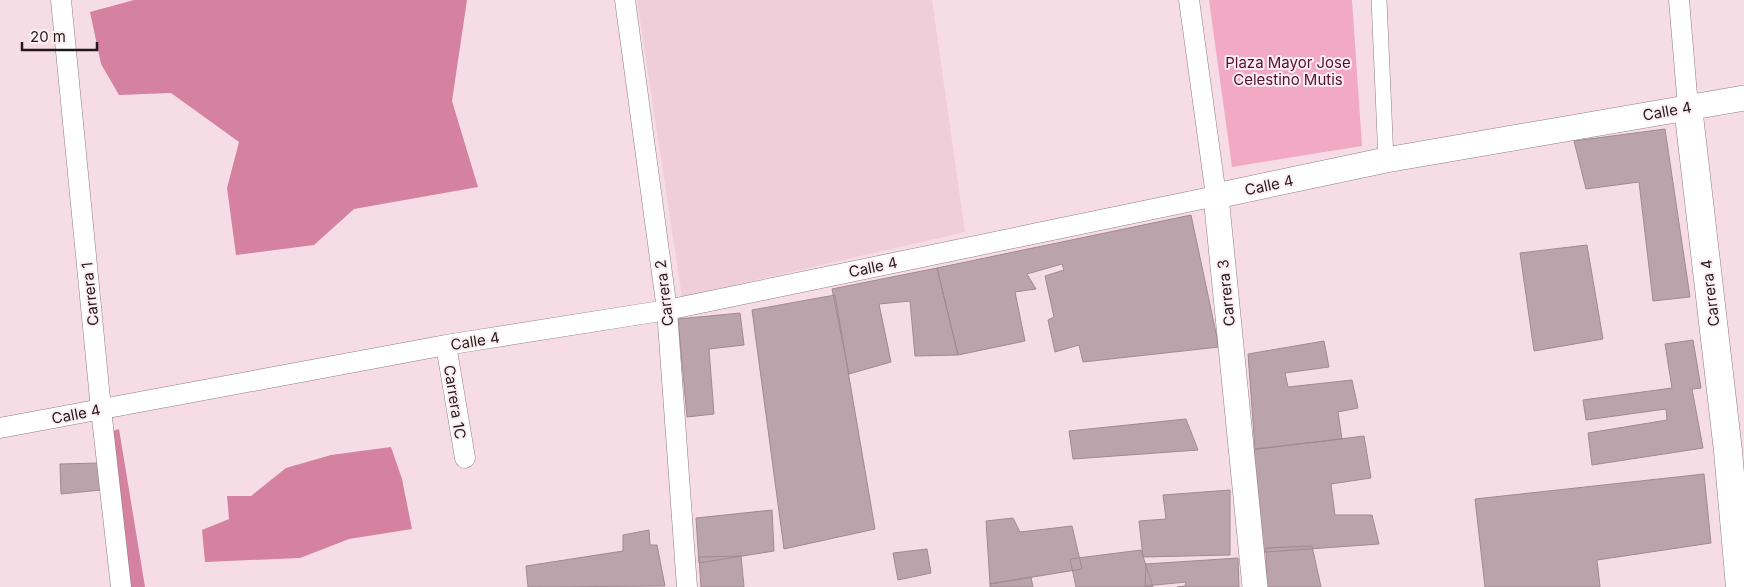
<svg xmlns="http://www.w3.org/2000/svg" width="1744" height="587" viewBox="0 0 1744 587" font-family="Inter,sans-serif">
<style>
.built{fill:#efced9}
.green{fill:#f2a9c4}
.forest{fill:#d582a1}
.building{fill:#baa3aa;stroke:#a18a92}
.lines{fill:none;stroke-linecap:round;stroke-linejoin:round}
.pedestrian-casing{stroke:#927c83;stroke-width:16}
.minor-casing{stroke:#927c83;stroke-width:21}
.tertiary-casing{stroke:#927c83;stroke-width:26}
.secondary-casing{stroke:#927c83;stroke-width:29}
.pedestrian{stroke:#fff;stroke-width:15}
.minor{stroke:#fff;stroke-width:20}
.tertiary{stroke:#fff;stroke-width:25}
.secondary{stroke:#fff;stroke-width:28}
.labels{text-anchor:middle;dominant-baseline:central;stroke-width:4;stroke-linejoin:round;paint-order:stroke}
.park-label{font-size:15px;fill:#580e32;stroke:#fdeef2}
.street-label{font-size:15px;fill:#231a1d;stroke:#fdeef2}
</style>
<rect width="100%" height="100%" fill="#f6dde5"/>
<path class="built" d="M637,0H932L965,232L682,297Z"/>
<path class="green" d="M1209,0H1352L1362,146L1232,167Z"/>
<path class="forest" d="M134,0H467L452,101L478,187L354,209L314,245L236,255L227,188L239,142L171,93L119,95L101,64L90,12Z
M119,429L145,587H123L104,434Z
M391,447L402,479L412,529L349,539L300,558L205,562L202,530L229,519L227,496H251L286,468L331,455Z"/>
<path class="building" d="M1665,129L1690,297L1653,301L1639,182L1586,189L1574,141Z
M1191,215L1219,347L1083,362L1079,345L1055,352L1048,320L1054,317L1045,276L1064,270L1062,264L1027,274L1036,289L1015,292L1025,341L958,355L937,268Z
M1587,245L1603,339L1534,351L1520,253Z
M937,268L958,355L915,356L910,301L879,304L891,362L849,374L832,289Z
M835,295L875,529L784,549L752,310Z
M740,313L744,345L709,349L714,414L687,417L678,319Z
M1693,340L1701,388L1692,389L1703,448L1592,465L1588,433L1667,420L1666,409L1586,420L1583,400L1672,388L1665,344Z
M1324,341L1329,367L1285,373L1288,387L1352,380L1358,408L1338,412L1342,439L1255,449L1248,354Z
M1186,419L1198,450L1073,459L1069,431Z
M1364,436L1371,478L1331,484L1335,515H1372L1379,544L1252,553L1242,451Z
M99,463L101,490L61,494L60,464Z
M1704,474L1711,543L1597,560L1600,587H1485L1475,499Z
M1230,490V555L1143,557L1139,521L1166,519L1163,495Z
M772,510L774,551L699,563L696,518Z
M1013,518L1020,532L1072,526L1082,569L990,584L986,521Z
M649,530L650,545H657L665,586L528,587L526,566L623,551V535Z
M1312,546L1321,587H1266V548Z
M927,549L931,573L898,580L893,553Z
M1141,550L1153,587H1076L1070,559Z
M741,556L744,587H701L699,557Z
M1238,558L1239,587H1177L1185,586L1186,582L1145,586L1146,564Z
M1031,577L1033,587H990V584Z"/>
<g class="lines">
<g class="pedestrian-casing">
<path id="pedestrian" d="M1379,0L1386,160"/>
</g>
<g class="minor-casing">
<path id="minor" d="M61,0L101,409L121,587
M625,0L667,310L687,587
M1679,0L1688,107
M446,345L465,458
M0,428L446,345L667,310L1216,196L1189,0"/>
</g>
<g class="tertiary-casing">
<path id="tertiary" d="M1255,587L1216,196L1386,160L1744,98"/>
</g>
<g class="secondary-casing">
<path id="secondary" d="M1688,107L1728,451L1740,587"/>
</g>
<use href="#pedestrian" class="pedestrian"/>
<use href="#minor" class="minor"/>
<use href="#tertiary" class="tertiary"/>
<use href="#secondary" class="secondary"/>
</g>
<g class="labels">
<g class="park-label">
<text x="1288" y="62">Plaza Mayor Jose<tspan x="1288" dy="17">Celestino Mutis</tspan></text>
</g>
<g class="street-label">
<text transform="translate(1667 111) rotate(-10)">Calle 4</text>
<text transform="translate(1269 185) rotate(-12)">Calle 4</text>
<text transform="translate(873 267) rotate(-12)">Calle 4</text>
<text transform="translate(664 293) rotate(-97)">Carrera 2</text>
<text transform="translate(1226 293) rotate(-96)">Carrera 3</text>
<text transform="translate(1710 293) rotate(-97)">Carrera 4</text>
<text transform="translate(90 294) rotate(-96)">Carrera 1</text>
<text transform="translate(475 341) rotate(-9)">Calle 4</text>
<text transform="translate(455 402) rotate(81)">Carrera 1C</text>
<text transform="translate(76 414) rotate(-11)">Calle 4</text>
</g>
</g>
<path d="M22 42v8h75v-8" fill="none" stroke="#231a1d" stroke-width="2.5"/>
<text x="30" y="42" font-size="15" fill="#231a1d" stroke="#fdeef2" stroke-width="4" paint-order="stroke">20 m</text>
</svg>
